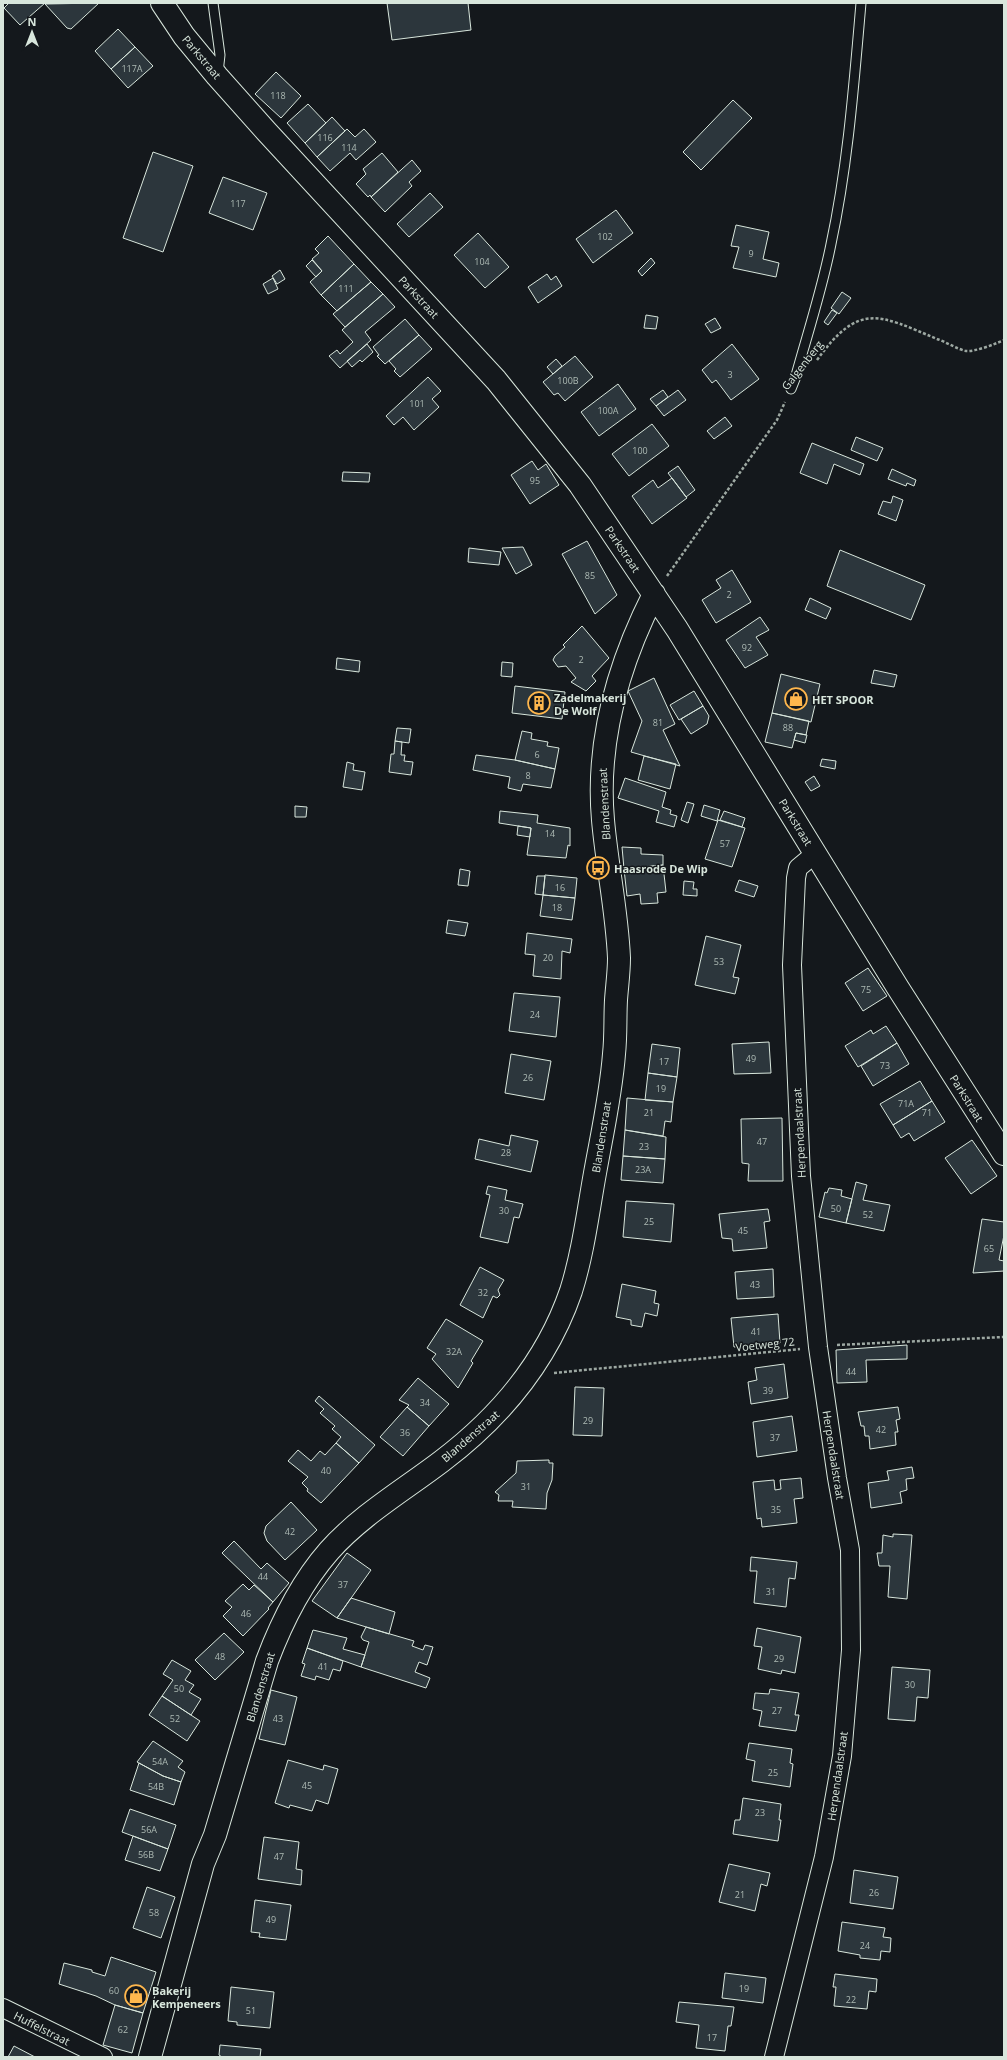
<svg xmlns="http://www.w3.org/2000/svg" width="1007" height="2060" viewBox="0 0 1007 2060" font-family="'Open Sans',sans-serif">
<style>
.building{fill:#2c363c;stroke:#d8e6dc}
.lines{fill:none;stroke-linecap:round;stroke-linejoin:round}
.service-casing{stroke:#d8e6dc;stroke-width:11}
.minor-casing{stroke:#d8e6dc;stroke-width:20}
.tertiary-casing{stroke:#d8e6dc;stroke-width:24}
.path{stroke:#9da8a2;stroke-width:2.5;stroke-dasharray:3 2;stroke-linecap:butt}
.service{stroke:#14181c;stroke-width:9}
.minor{stroke:#14181c;stroke-width:18}
.tertiary{stroke:#14181c;stroke-width:22}
.labels{text-anchor:middle;dominant-baseline:central;stroke-width:3;stroke-linejoin:round;paint-order:stroke}
.number-label{font-size:9px;fill:#adbab4}
.street-label{font-size:11px;fill:#d8e6dc;stroke:#14181c}
.poi-label{font-size:11px;font-weight:bold;fill:#d8e6dc;stroke:#14181c;text-anchor:start}
</style>
<rect width="100%" height="100%" fill="#14181c"/>
<path class="building" d="M9,3H45L20,25L4,8Z
M99,3L71,29L67,28L45,4Z
M387,3H468L471,30L392,40Z
M118,29L135,47L111,69L95,51Z
M135,47L153,66L128,88L111,69Z
M276,72L301,96L281,118L255,94Z
M733,100L752,118L701,170L683,152Z
M308,104L326,123L305,143L287,123Z
M332,117L345,131L317,157L305,143Z
M347,129L355,137L364,129L376,142L356,160L350,153L330,171L317,157Z
M153,152L193,166L163,252L123,238Z
M382,153L398,172L371,197L370,195L368,197L356,184L366,174L363,169Z
M412,160L421,171L409,182L412,186L385,212L371,197Z
M223,177L267,193L253,230L209,213Z
M430,193L443,207L409,237L397,224Z
M616,210L633,233L593,263L576,239Z
M736,225L769,232L763,259L779,263L776,277L733,268L739,247L731,246Z
M478,233L509,267L485,288L454,255Z
M328,236L354,264L321,295L310,282L322,271L312,259L319,253L315,249Z
M651,258L655,263L642,276L638,271Z
M312,260L322,271L316,277L306,266Z
M354,264L371,282L337,311L321,295Z
M280,270L285,279L277,284L272,276Z
M547,274L551,280L556,276L562,286L538,303L528,287Z
M273,278L278,289L268,294L263,284Z
M371,282L383,294L345,327L333,314Z
M842,292L851,298L839,314L831,308Z
M383,294L395,307L365,332L371,340L340,368L329,356L337,350L340,354L353,342L342,330Z
M832,310L837,313L828,325L824,322Z
M646,315L658,317L656,329L644,328Z
M715,318L721,328L711,333L705,324Z
M405,319L419,335L385,364L377,356L379,355L373,347Z
M419,335L432,349L400,377L394,371L396,369L389,361Z
M367,344L373,352L362,362L360,360L352,367L347,361Z
M732,344L759,379L731,400L716,380L712,383L702,370Z
M575,356L593,377L565,401L558,393L554,395L543,382Z
M556,359L562,366L553,374L547,367Z
M428,377L441,391L432,399L439,407L414,430L403,417L394,425L386,416Z
M618,384L636,409L599,436L581,412Z
M663,390L668,397L656,406L650,399Z
M678,390L686,400L664,416L656,406Z
M725,417L732,426L714,439L707,431Z
M652,424L669,446L629,476L612,454Z
M856,437L883,448L877,461L851,450Z
M812,443L864,464L860,475L834,464L827,484L800,473Z
M532,461L538,470L546,464L559,485L530,504L511,475Z
M678,466L695,490L686,497L668,473Z
M892,469L916,480L914,486L907,483L906,486L888,479Z
M343,472L370,473L369,482L342,481Z
M672,478L687,498L652,524L632,496L653,480L658,488Z
M893,496L903,500L896,521L878,514L883,501L891,503Z
M587,541L617,595L595,614L562,554Z
M523,547L532,565L516,574L502,548Z
M469,548L501,552L499,565L468,562Z
M840,550L925,585L911,620L827,586Z
M732,570L751,602L716,623L702,600L721,588L716,580Z
M810,598L831,608L826,619L805,610Z
M760,617L769,630L756,637L768,655L745,668L726,640Z
M582,626L609,658L592,676L596,681L586,691L571,682L576,678L566,666L558,667L553,660L555,656L565,647L563,645Z
M337,658L360,661L359,672L336,669Z
M502,662L513,663L512,677L501,676Z
M874,670L897,675L894,687L871,683Z
M781,674L820,684L811,722L772,713Z
M654,678L675,724L663,730L680,766L631,752L642,721L628,691Z
M515,686L565,692L562,719L512,713Z
M694,691L703,706L679,720L670,705Z
M703,706L709,716L707,724L691,734L681,719Z
M772,713L809,721L806,735L796,733L792,748L765,742Z
M397,728L411,729L409,743L395,741Z
M522,731L532,733L531,739L548,742L547,746L559,748L555,769L515,760Z
M796,733L807,735L805,743L794,740Z
M395,741L402,742L401,755H405L404,761L413,762L411,775L389,772L391,754H394Z
M476,755L515,760L555,769L551,788L523,784L521,791L508,788L510,777L473,770Z
M644,756L676,764L670,789L638,780Z
M822,759L836,761L835,769L820,766Z
M347,762L354,764L353,770L365,772L362,790L343,787Z
M814,776L820,786L811,791L805,782Z
M625,778L666,792L662,807L671,810L670,814L677,816L674,827L656,822L659,811L618,798Z
M687,802L694,804L688,823L681,820Z
M704,805L720,810L717,821L701,816Z
M295,806L307,807L306,817H295Z
M500,811L538,815L537,823L570,828V846L568,845L566,858L527,855L531,828L499,823Z
M724,811L745,818L742,827L720,820Z
M718,820L745,828L732,867L705,859Z
M518,826L531,828L530,837L517,835Z
M622,847L641,848V854L663,855V865L624,869Z
M663,865L666,892L657,893L658,903L641,904L640,894L627,896L624,869Z
M460,869L470,871L468,886L458,885Z
M545,875L577,878L575,898L543,895Z
M537,876H545L543,895L535,894Z
M739,880L758,886L754,897L735,891Z
M684,881L694,882L693,889H697V896L683,895Z
M543,895L575,898L572,920L540,916Z
M448,920L468,923L465,936L446,933Z
M527,933L572,939L570,953L562,951L561,979L533,976L535,955L525,954Z
M706,936L741,945L733,977L739,978L735,994L695,985Z
M868,968L887,996L863,1011L845,983Z
M514,993L560,997L556,1037L509,1031Z
M886,1026L897,1043L858,1067L845,1046L871,1030L873,1034Z
M769,1042L771,1073L734,1074L732,1044Z
M897,1043L909,1064L873,1086L861,1066Z
M652,1044L680,1048L677,1077L648,1073Z
M511,1054L551,1061L544,1100L505,1093Z
M648,1073L677,1077L673,1102L645,1100Z
M920,1081L932,1101L893,1125L880,1104Z
M627,1098L673,1102L671,1122L665,1121L663,1136L625,1130Z
M932,1101L945,1122L914,1141L909,1133L901,1138L893,1125Z
M782,1118L783,1181H748L749,1164L742,1163L741,1119Z
M625,1130L666,1137L665,1159L623,1156Z
M511,1135L538,1141L531,1172L475,1159L479,1139L509,1146Z
M972,1140L997,1176L971,1194L945,1158Z
M623,1156L665,1159L663,1183L621,1180Z
M856,1182L867,1185L863,1200L890,1205L884,1231L846,1223Z
M488,1186L507,1190L505,1200L523,1204L519,1218L514,1217L508,1243L480,1237L490,1195L486,1194Z
M829,1188L842,1190L841,1196L852,1199L846,1223L819,1217L825,1192L827,1193Z
M626,1201L674,1204L671,1242L623,1237Z
M768,1209L770,1221L764,1222L767,1248L733,1251L732,1239L722,1238L719,1214Z
M982,1219L1004,1222V1235L999,1260L1004,1261V1271L973,1273Z
M480,1267L504,1280L498,1290L500,1295L497,1298L493,1296L483,1318L460,1305Z
M773,1269L774,1297L737,1299L735,1272Z
M622,1284L656,1291L654,1303L659,1304L657,1316L645,1313L642,1327L631,1325V1320L616,1317Z
M778,1314L780,1343L734,1347L731,1318Z
M446,1319L483,1341L471,1361L473,1363L458,1388L432,1359L436,1354L427,1348Z
M907,1345V1359L866,1360L867,1382L837,1383L836,1350Z
M784,1364L788,1398L751,1404L748,1382L757,1380L755,1368Z
M418,1378L449,1404L429,1426L407,1407L409,1405L399,1400Z
M575,1387L604,1388L602,1436L573,1435Z
M319,1396L375,1445L359,1463L336,1443L341,1437L332,1429L335,1426L320,1413L324,1409L315,1401Z
M407,1407L429,1426L403,1456L380,1437Z
M898,1407L900,1419L896,1420L898,1432H895L896,1445L870,1449L869,1436H865L864,1426H861L858,1412Z
M792,1416L797,1451L757,1457L753,1422Z
M336,1443L359,1463L321,1503L307,1491L308,1489L302,1483L308,1477L288,1461L298,1450L311,1461L320,1451L325,1455Z
M549,1460V1463H553L552,1480L547,1493L546,1509L512,1507L513,1501H498L499,1495L495,1492L516,1473L517,1461Z
M912,1467L914,1478L906,1479L907,1490L900,1492L902,1503L871,1508L868,1483L889,1480L887,1471Z
M801,1478L803,1498L794,1499L797,1523L762,1527L761,1518L757,1519L753,1482L774,1480L775,1490L781,1489L780,1480Z
M291,1502L317,1530L285,1560L267,1541L264,1533L266,1526Z
M893,1534L912,1535L907,1599L888,1597L890,1566H879L877,1553H882L883,1535L893,1537Z
M234,1541L261,1569L267,1563L289,1583L273,1602L222,1553Z
M347,1553L371,1570L337,1618L312,1601Z
M751,1557L797,1562L795,1579L789,1578L786,1607L754,1603L757,1571H750Z
M243,1584L249,1590L254,1585L273,1602L268,1608L269,1609L243,1636L223,1616L232,1607L225,1601Z
M351,1598L395,1612L389,1634L337,1618Z
M366,1627L414,1641L412,1646L423,1650L425,1645L433,1647L427,1665L419,1662L415,1672L430,1678L426,1688L361,1667L369,1642L363,1640L361,1637Z
M757,1628L801,1637L795,1673L782,1670L781,1674L758,1669L762,1647L754,1646Z
M313,1630L347,1638L343,1649L365,1655L361,1667L307,1648Z
M224,1633L244,1652L215,1680L195,1660Z
M307,1648L343,1661L340,1671L333,1669L329,1680L316,1676L315,1680L301,1676L305,1664L302,1663Z
M172,1660L191,1671L185,1680L194,1685L189,1692L201,1699L191,1715L162,1696L173,1680L163,1674Z
M892,1667L930,1670L928,1698L917,1697L915,1721L888,1719Z
M770,1689L799,1693L795,1715H799L796,1731L759,1726L762,1711L753,1709L755,1693L769,1694Z
M271,1690L297,1697L285,1745L259,1739Z
M162,1696L200,1721L187,1741L149,1715Z
M153,1741L183,1761L178,1767L185,1772L181,1782L163,1776L137,1762Z
M749,1743L792,1749L790,1763L793,1764L790,1787L752,1781L755,1761L746,1759Z
M288,1760L323,1770L324,1765L338,1769L328,1804L316,1800L312,1811L290,1805L289,1808L275,1803Z
M139,1763L163,1776L181,1782L174,1805L130,1790Z
M743,1798L781,1804L779,1820H781L778,1841L733,1834L735,1820H740Z
M130,1809L176,1825L168,1849L122,1832Z
M133,1836L168,1849L160,1871L125,1860Z
M264,1837L299,1842L296,1869L302,1870L301,1885L258,1879Z
M729,1864L770,1873L767,1886L761,1884L755,1911L719,1902Z
M854,1870L898,1877L893,1909L850,1903Z
M147,1887L175,1897L161,1938L133,1928Z
M255,1900L291,1905L286,1940L259,1937L260,1933L251,1932Z
M842,1922L885,1928L883,1937L891,1938L890,1952L881,1951L880,1960L860,1958V1955L838,1951Z
M111,1957L156,1972L143,2013L115,2005L96,1996L59,1984L64,1963L92,1970V1972L105,1976Z
M725,1973L766,1978L763,2003L722,1998Z
M835,1974L877,1979L876,1992L869,1991L867,2009L834,2006L836,1987H833Z
M231,1987L274,1992L270,2028L237,2025V2022L228,2021Z
M679,2002L734,2007L731,2026H728L725,2051L696,2048L699,2025L676,2022Z
M115,2005L143,2013L132,2053L103,2045Z
M220,2045L261,2049L260,2057H222L219,2055Z
M14,2046L35,2057H8Z"/>
<g class="lines">
<g class="service-casing">
<path id="service" d="M213,3L220,55L218,73
M791,389L795,379C807,335 822,290 831,244C848,165 854,83 861,3"/>
</g>
<g class="minor-casing">
<path id="minor" d="M3,2008L103,2057
M774,2057L824,1857L842,1756L851,1650L850,1550L837,1478L818,1347L801,1176L792,965L796,878L798,868L816,853"/>
</g>
<g class="tertiary-casing">
<path id="tertiary" d="M162,3L184,36L217,76L266,131L496,380L580,485L677,629L898,988L1004,1154
M150,2057L203,1864L215,1835L267,1661C282,1621 301,1583 329,1551C361,1515 404,1490 442,1461C500,1417 547,1361 571,1291C583,1253 588,1212 595,1173C602,1134 611,1094 614,1054C616,1036 615,1018 616,1000C617,986 619,972 619,958C617,911 607,866 603,820C596,741 618,665 654,594"/>
</g>
<path class="path" d="M817,360C859,302 878,314 937,339C946,342 957,349 966,351C975,352 995,344 1004,340
M667,576L777,420L785,402
M837,1345L1004,1337
M554,1373L800,1349"/>
<use href="#service" class="service"/>
<use href="#minor" class="minor"/>
<use href="#tertiary" class="tertiary"/>
</g>
<defs>
<g id="shop-ring" transform="scale(1.15)"><circle r="9.5" fill="#14181c" stroke="#ffb74d" stroke-width="1.5"/><path d="M-5-2.5h2.3a2.7 3.5 0 0 1 5.4 0H5L5.5 6h-11ZM-1.5-2.5h3a1.5 2.3 0 0 0-3 0Z" fill="#ffb74d"/></g>
<g id="building-ring" transform="scale(1.15)"><circle r="9.5" fill="#14181c" stroke="#ffb74d" stroke-width="1.5"/><path d="M-4-6H4V6H1V3H-1V6H-4ZM-2.5-4.3h1.7v1.8h-1.7ZM.8-4.3h1.7v1.8H.8ZM-2.5-1h1.7V.8h-1.7ZM.8-1h1.7V.8H.8Z" fill="#ffb74d"/></g>
<g id="bus-ring" transform="scale(1.15)"><circle r="9.5" fill="#14181c" stroke="#ffb74d" stroke-width="1.5"/><path d="M-5-6H5V4H4V6H2V4H-2V6H-4V4H-5ZM-3.5-4V0h7V-4ZM-3.5 1.2v1.5H-2V1.2ZM2 1.2v1.5H3.5V1.2Z" fill="#ffb74d"/></g>
</defs>
<g fill-rule="evenodd">
<use href="#shop-ring" x="796" y="699"/>
<use href="#building-ring" x="539" y="703"/>
<use href="#bus-ring" x="598" y="868"/>
<use href="#shop-ring" x="136" y="1996"/>
</g>
<g class="labels">
<g class="number-label">
<text x="132" y="68">117A</text>
<text x="278" y="95">118</text>
<text x="325" y="137">116</text>
<text x="349" y="147">114</text>
<text x="238" y="203">117</text>
<text x="605" y="236">102</text>
<text x="751" y="253">9</text>
<text x="482" y="261">104</text>
<text x="346" y="288">111</text>
<text x="730" y="374">3</text>
<text x="568" y="380">100B</text>
<text x="417" y="403">101</text>
<text x="608" y="410">100A</text>
<text x="640" y="450">100</text>
<text x="535" y="480">95</text>
<text x="590" y="575">85</text>
<text x="729" y="594">2</text>
<text x="747" y="647">92</text>
<text x="581" y="659">2</text>
<text x="658" y="722">81</text>
<text x="788" y="727">88</text>
<text x="537" y="754">6</text>
<text x="528" y="775">8</text>
<text x="550" y="833">14</text>
<text x="725" y="843">57</text>
<text x="560" y="887">16</text>
<text x="557" y="907">18</text>
<text x="548" y="957">20</text>
<text x="719" y="961">53</text>
<text x="866" y="989">75</text>
<text x="535" y="1014">24</text>
<text x="751" y="1058">49</text>
<text x="664" y="1061">17</text>
<text x="885" y="1065">73</text>
<text x="528" y="1077">26</text>
<text x="661" y="1088">19</text>
<text x="906" y="1103">71A</text>
<text x="649" y="1112">21</text>
<text x="927" y="1112">71</text>
<text x="762" y="1141">47</text>
<text x="644" y="1146">23</text>
<text x="506" y="1152">28</text>
<text x="643" y="1169">23A</text>
<text x="836" y="1208">50</text>
<text x="504" y="1210">30</text>
<text x="868" y="1214">52</text>
<text x="649" y="1221">25</text>
<text x="743" y="1230">45</text>
<text x="989" y="1248">65</text>
<text x="755" y="1284">43</text>
<text x="483" y="1292">32</text>
<text x="756" y="1331">41</text>
<text x="454" y="1351">32A</text>
<text x="851" y="1371">44</text>
<text x="768" y="1390">39</text>
<text x="425" y="1402">34</text>
<text x="588" y="1420">29</text>
<text x="881" y="1429">42</text>
<text x="405" y="1432">36</text>
<text x="775" y="1437">37</text>
<text x="326" y="1470">40</text>
<text x="526" y="1486">31</text>
<text x="776" y="1509">35</text>
<text x="290" y="1531">42</text>
<text x="263" y="1576">44</text>
<text x="343" y="1584">37</text>
<text x="771" y="1591">31</text>
<text x="246" y="1613">46</text>
<text x="220" y="1656">48</text>
<text x="779" y="1658">29</text>
<text x="323" y="1666">41</text>
<text x="910" y="1684">30</text>
<text x="179" y="1688">50</text>
<text x="777" y="1710">27</text>
<text x="175" y="1718">52</text>
<text x="278" y="1718">43</text>
<text x="160" y="1761">54A</text>
<text x="773" y="1772">25</text>
<text x="307" y="1785">45</text>
<text x="156" y="1786">54B</text>
<text x="760" y="1812">23</text>
<text x="149" y="1829">56A</text>
<text x="146" y="1854">56B</text>
<text x="279" y="1856">47</text>
<text x="874" y="1892">26</text>
<text x="740" y="1894">21</text>
<text x="154" y="1912">58</text>
<text x="271" y="1919">49</text>
<text x="865" y="1945">24</text>
<text x="744" y="1988">19</text>
<text x="114" y="1990">60</text>
<text x="851" y="1999">22</text>
<text x="251" y="2010">51</text>
<text x="123" y="2029">62</text>
<text x="712" y="2037">17</text>
</g>
<g class="street-label">
<text transform="translate(202 57) rotate(50)">Parkstraat</text>
<text transform="translate(419 297) rotate(47)">Parkstraat</text>
<text transform="translate(802 365) rotate(-52)">Galgenberg</text>
<text transform="translate(623 549) rotate(56)">Parkstraat</text>
<text transform="translate(604 804) rotate(-93)">Blandenstraat</text>
<text transform="translate(796 822) rotate(58)">Parkstraat</text>
<text transform="translate(967 1098) rotate(58)">Parkstraat</text>
<text transform="translate(799 1133) rotate(-93)">Herpendaalstraat</text>
<text transform="translate(601 1137) rotate(-81)">Blandenstraat</text>
<text transform="translate(765 1344) rotate(-6)">Voetweg 72</text>
<text transform="translate(470 1436) rotate(-41)">Blandenstraat</text>
<text transform="translate(834 1455) rotate(81)">Herpendaalstraat</text>
<text transform="translate(260 1687) rotate(-73)">Blandenstraat</text>
<text transform="translate(837 1776) rotate(-82)">Herpendaalstraat</text>
<text transform="translate(42 2028) rotate(27)">Huffelstraat</text>
</g>
<g class="poi-label">
<text x="554" y="697">Zadelmakerij<tspan x="554" dy="13">De Wolf</tspan></text>
<text x="812" y="699">HET SPOOR</text>
<text x="614" y="868">Haasrode De Wip</text>
<text x="152" y="1990">Bakerij<tspan x="152" dy="13">Kempeneers</tspan></text>
</g>
</g>
<rect width="1007" height="2060" fill="none" stroke="#d8e6dc" stroke-width="8"/>
<g transform="translate(32 32)" stroke="#14181c" stroke-width="3" paint-order="stroke">
<path d="M0-3L7 15L0 10L-7 15Z" fill="#d8e6dc"/>
<text y="-6" font-size="11" font-weight="bold" text-anchor="middle" fill="#d8e6dc">N</text>
</g>
</svg>
